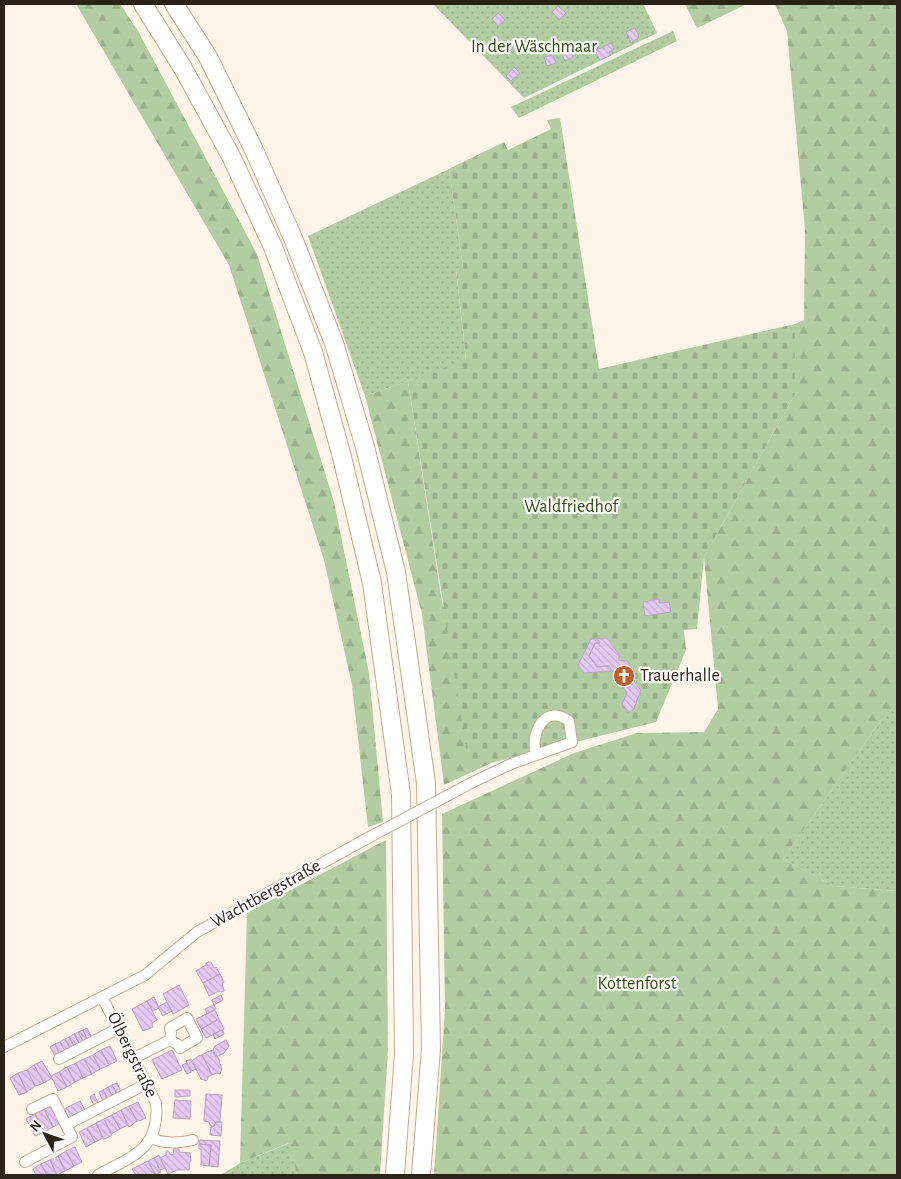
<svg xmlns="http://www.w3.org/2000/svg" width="901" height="1179" viewBox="0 0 901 1179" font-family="'Alegreya Sans',sans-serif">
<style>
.green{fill:url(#green-dots)}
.forest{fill:url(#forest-firs)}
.cemetery{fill:url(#cemetery-stones)}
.building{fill:url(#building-back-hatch);stroke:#b8a5c4}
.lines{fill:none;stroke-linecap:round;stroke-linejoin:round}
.minor-casing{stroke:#c4ac90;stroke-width:12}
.motorway-casing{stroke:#c4ac90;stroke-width:20}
.minor{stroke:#fff;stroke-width:10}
.motorway{stroke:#fff;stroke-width:18}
.minor-bridge-casing{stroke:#c4ac90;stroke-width:12;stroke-linecap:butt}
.minor-bridge{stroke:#fff;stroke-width:10}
.labels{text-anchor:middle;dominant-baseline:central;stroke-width:4.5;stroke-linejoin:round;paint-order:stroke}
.park-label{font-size:18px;fill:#2c4d0e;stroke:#fff}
.poi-label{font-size:18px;fill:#2c2318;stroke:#fff;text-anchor:start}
.street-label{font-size:18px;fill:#2c2318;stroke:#fff}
</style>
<defs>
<pattern id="green-dots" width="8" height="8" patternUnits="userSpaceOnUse" patternTransform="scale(1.25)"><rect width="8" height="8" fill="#b2cda2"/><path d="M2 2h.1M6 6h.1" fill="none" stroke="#99b08b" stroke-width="1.8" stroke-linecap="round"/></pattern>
<pattern id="forest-firs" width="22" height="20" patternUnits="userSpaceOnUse" patternTransform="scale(1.25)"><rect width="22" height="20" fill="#b2cda2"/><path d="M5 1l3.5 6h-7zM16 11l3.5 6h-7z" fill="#99b08b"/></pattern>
<pattern id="cemetery-stones" width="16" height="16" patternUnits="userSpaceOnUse" patternTransform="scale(1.25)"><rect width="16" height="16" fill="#b2cda2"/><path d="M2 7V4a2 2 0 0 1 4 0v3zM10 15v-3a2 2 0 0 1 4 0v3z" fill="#99b08b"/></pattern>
<pattern id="building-back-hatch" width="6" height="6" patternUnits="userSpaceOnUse" patternTransform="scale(1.25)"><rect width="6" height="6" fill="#e5c9f5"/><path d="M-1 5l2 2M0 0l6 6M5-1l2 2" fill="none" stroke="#c5acd1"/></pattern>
</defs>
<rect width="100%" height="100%" fill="#fff4e8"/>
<path class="green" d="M433,4H643L657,33L524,98Z
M673,31L677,41L519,118L511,107Z
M449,169L463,267L456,269L466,361L365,396L308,236Z
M897,703V891L834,886L783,859L877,726Z
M290,1143L297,1175H221L240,1163Z"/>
<path class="forest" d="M76,4H120L138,31L257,254L334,502L369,673L383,822L368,827L352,685L324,560L229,265Z
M685,4H747L697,28Z
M775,4H897V703L877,726L783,859L834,886L897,891V1175H434L445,1009L442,814L574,753L637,733L704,732L718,709L704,557L795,394V324L804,320L805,230L787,31Z
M408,381L442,602L491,763L444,785L422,614L365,396Z
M386,840L388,1050L380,1175H297L289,1143L240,1163L247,913Z"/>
<path class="cemetery" d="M560,118L599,369L795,324V394L704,557L697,629L684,630L686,650L656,722L491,763L470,773L408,381L466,360L456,268L463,267L449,169L504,142L508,150L551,129L547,120Z"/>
<path class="building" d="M558,6L566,13L559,20L552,12Z
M498,13L505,20L498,26L492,19Z
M635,28L639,37L631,43L626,32Z
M505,40L513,48L506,55L498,47Z
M611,43L614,49L609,52L611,55L600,60L595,51Z
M569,48L573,57L565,61L561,52Z
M553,55L556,63L547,66L544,57Z
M514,67L520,73L511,81L506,76Z
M659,599V603L669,602L671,612L645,616L643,602Z
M607,638L620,656L618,660L627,661L634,671L631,677L641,691L636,702L637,703L634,706L635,708L628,713L622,704L627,693L609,666L597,667L589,656L595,643H600L597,639Z
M591,639H597L600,643H595L589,656L597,667L609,666L612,671L584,673L578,665Z
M209,962H211L214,968L216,967L220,974L203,983L196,971L206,965V963Z
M220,974L224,982L222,983L224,991L221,992L219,991L209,996L203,983Z
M179,985L189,1005L173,1014L163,994Z
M221,995L223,1000L214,1005L212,1000Z
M154,997L159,1008L153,1011L147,1001Z
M147,1001L157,1020L152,1023L153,1027L143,1031L132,1009Z
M167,1002L172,1011L163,1016L158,1007Z
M214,1005L216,1009L207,1014L205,1009Z
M215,1010L219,1019L201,1029L196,1019Z
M219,1019L224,1029L206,1038L201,1029Z
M87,1028L92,1037L87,1039L83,1030Z
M83,1030L87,1039L83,1041L78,1032Z
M222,1030L224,1034L215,1039L213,1034Z
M78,1032L83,1041L79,1043L74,1034Z
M74,1034L79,1043L74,1046L69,1037Z
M69,1037L74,1046L70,1048L65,1039Z
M65,1039L70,1048L65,1051L60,1042Z
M226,1040L229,1046L224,1053L216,1057L213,1050L215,1046Z
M60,1042L65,1051L59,1053L55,1044Z
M55,1044L59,1053L55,1056L50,1047Z
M110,1046L117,1061L109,1065L101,1050Z
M101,1050L109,1065L100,1069L93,1055Z
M172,1050L182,1070L162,1079L152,1060Z
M213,1050L220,1061L219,1062L222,1068L220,1074L217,1073L212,1075L202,1055L207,1052Z
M93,1055L100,1069L92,1074L84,1059Z
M202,1055L212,1075L208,1077L207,1081L201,1079L192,1061L198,1056Z
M84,1059L92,1074L83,1078L76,1063Z
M191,1059L196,1069L191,1071L186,1061Z
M42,1061L52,1078L44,1083L34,1065Z
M76,1063L83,1078L75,1082L67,1067Z
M187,1063L191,1072L187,1074L182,1065Z
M34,1065L44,1083L35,1086L27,1070Z
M67,1067L75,1082L67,1087L59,1072Z
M27,1070L35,1086L27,1092L18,1073Z
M59,1072L67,1087L58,1091L51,1076Z
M18,1073L27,1092L19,1095L10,1078Z
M117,1083L121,1092L117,1094L112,1085Z
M112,1085L117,1094L112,1096L108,1087Z
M108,1087L112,1096L108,1099L103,1090Z
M103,1090L108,1099L103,1101L99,1092Z
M175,1090H190V1096L175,1097Z
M94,1094L98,1103L94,1106L90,1097Z
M206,1094L222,1095L220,1122H216L213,1127L210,1125L209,1122L204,1121Z
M175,1100L191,1101L190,1119L173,1118Z
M80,1101L85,1110L67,1120L62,1110Z
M138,1102L146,1118L139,1121H137L129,1106Z
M53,1104L62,1122L53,1127L44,1109Z
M129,1106L137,1121L129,1127L121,1110Z
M44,1109L53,1127L44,1132L35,1114Z
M121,1110L128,1125L120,1129L112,1115Z
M35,1114L44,1132L35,1136L26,1119Z
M112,1115L120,1129L111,1134L104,1119Z
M104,1119L112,1135L105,1139L103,1138L96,1123Z
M216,1122H222L221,1136L210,1135L211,1127L215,1125Z
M96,1123L103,1138L95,1142L87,1128Z
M87,1128L95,1142L86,1147L79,1132Z
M200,1140L220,1141L218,1167L209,1166L211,1145L199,1144Z
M199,1144L211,1145L209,1166L201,1165V1149H199Z
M75,1147L82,1162L74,1166L66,1151Z
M173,1149H179V1152L190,1153L191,1161L190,1162L189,1170H177L168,1174L160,1158L166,1155V1151H168L171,1155L174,1154Z
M66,1151L74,1166L65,1171L58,1156Z
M159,1155L165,1168L160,1170L154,1158Z
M58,1156L65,1171L57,1175L50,1160Z
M154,1158L161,1172L155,1175L148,1161Z
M50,1160L57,1175H47L41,1164Z
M148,1161L156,1175H136L132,1169Z
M41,1164L47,1175H36L33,1169Z"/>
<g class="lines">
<g class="minor-casing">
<path id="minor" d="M473,782L511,764L572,742L569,721C545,703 530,733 536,754
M4,1047L145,975L197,932L366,839
M134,1058L170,1040L177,1044L180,1048L197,1038L187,1018L170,1028L171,1033L170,1040
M59,1059L119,1028
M32,1109L53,1099L66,1125
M152,1138C162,1144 181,1143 193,1140
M25,1162L72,1137L66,1125L146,1084
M98,1175C132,1156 160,1150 156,1103L102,997"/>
</g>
<g class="motorway-casing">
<path id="motorway" d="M143,4L184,70L232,158L273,247L313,352L342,457L372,583L401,794L404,1054L395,1175
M174,4L208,57L253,148L293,238L334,343L365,447L396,572L426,783L431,1049L421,1175"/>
</g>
<use href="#minor" class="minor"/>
<use href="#motorway" class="motorway"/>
<g class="minor-bridge-casing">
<path id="minor-bridge" d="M366,839L473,782"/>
</g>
<use href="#minor-bridge" class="minor-bridge"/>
</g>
<defs>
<g id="church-disc" transform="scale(1.125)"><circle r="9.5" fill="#c15e27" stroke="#fff"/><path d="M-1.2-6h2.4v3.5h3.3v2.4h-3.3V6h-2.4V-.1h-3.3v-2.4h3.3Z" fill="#fff"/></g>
</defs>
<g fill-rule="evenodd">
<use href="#church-disc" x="624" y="676"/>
</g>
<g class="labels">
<g class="park-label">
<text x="534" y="47">In der Wäschmaar</text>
<text x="571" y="507">Waldfriedhof</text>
<text x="637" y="984">Kottenforst</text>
</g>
<g class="poi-label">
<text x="640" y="676">Trauerhalle</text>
</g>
<g class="street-label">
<text transform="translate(266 894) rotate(-29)">Wachtbergstraße</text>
<text transform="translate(132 1055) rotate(64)">Ölbergstraße</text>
</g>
</g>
<rect width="901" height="1179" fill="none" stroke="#2c2318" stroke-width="10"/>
<g transform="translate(45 1134) rotate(311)" stroke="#ffffff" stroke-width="4" paint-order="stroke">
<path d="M0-4L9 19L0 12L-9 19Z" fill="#2c2318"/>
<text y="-8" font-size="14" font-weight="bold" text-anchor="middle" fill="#2c2318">N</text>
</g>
</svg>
